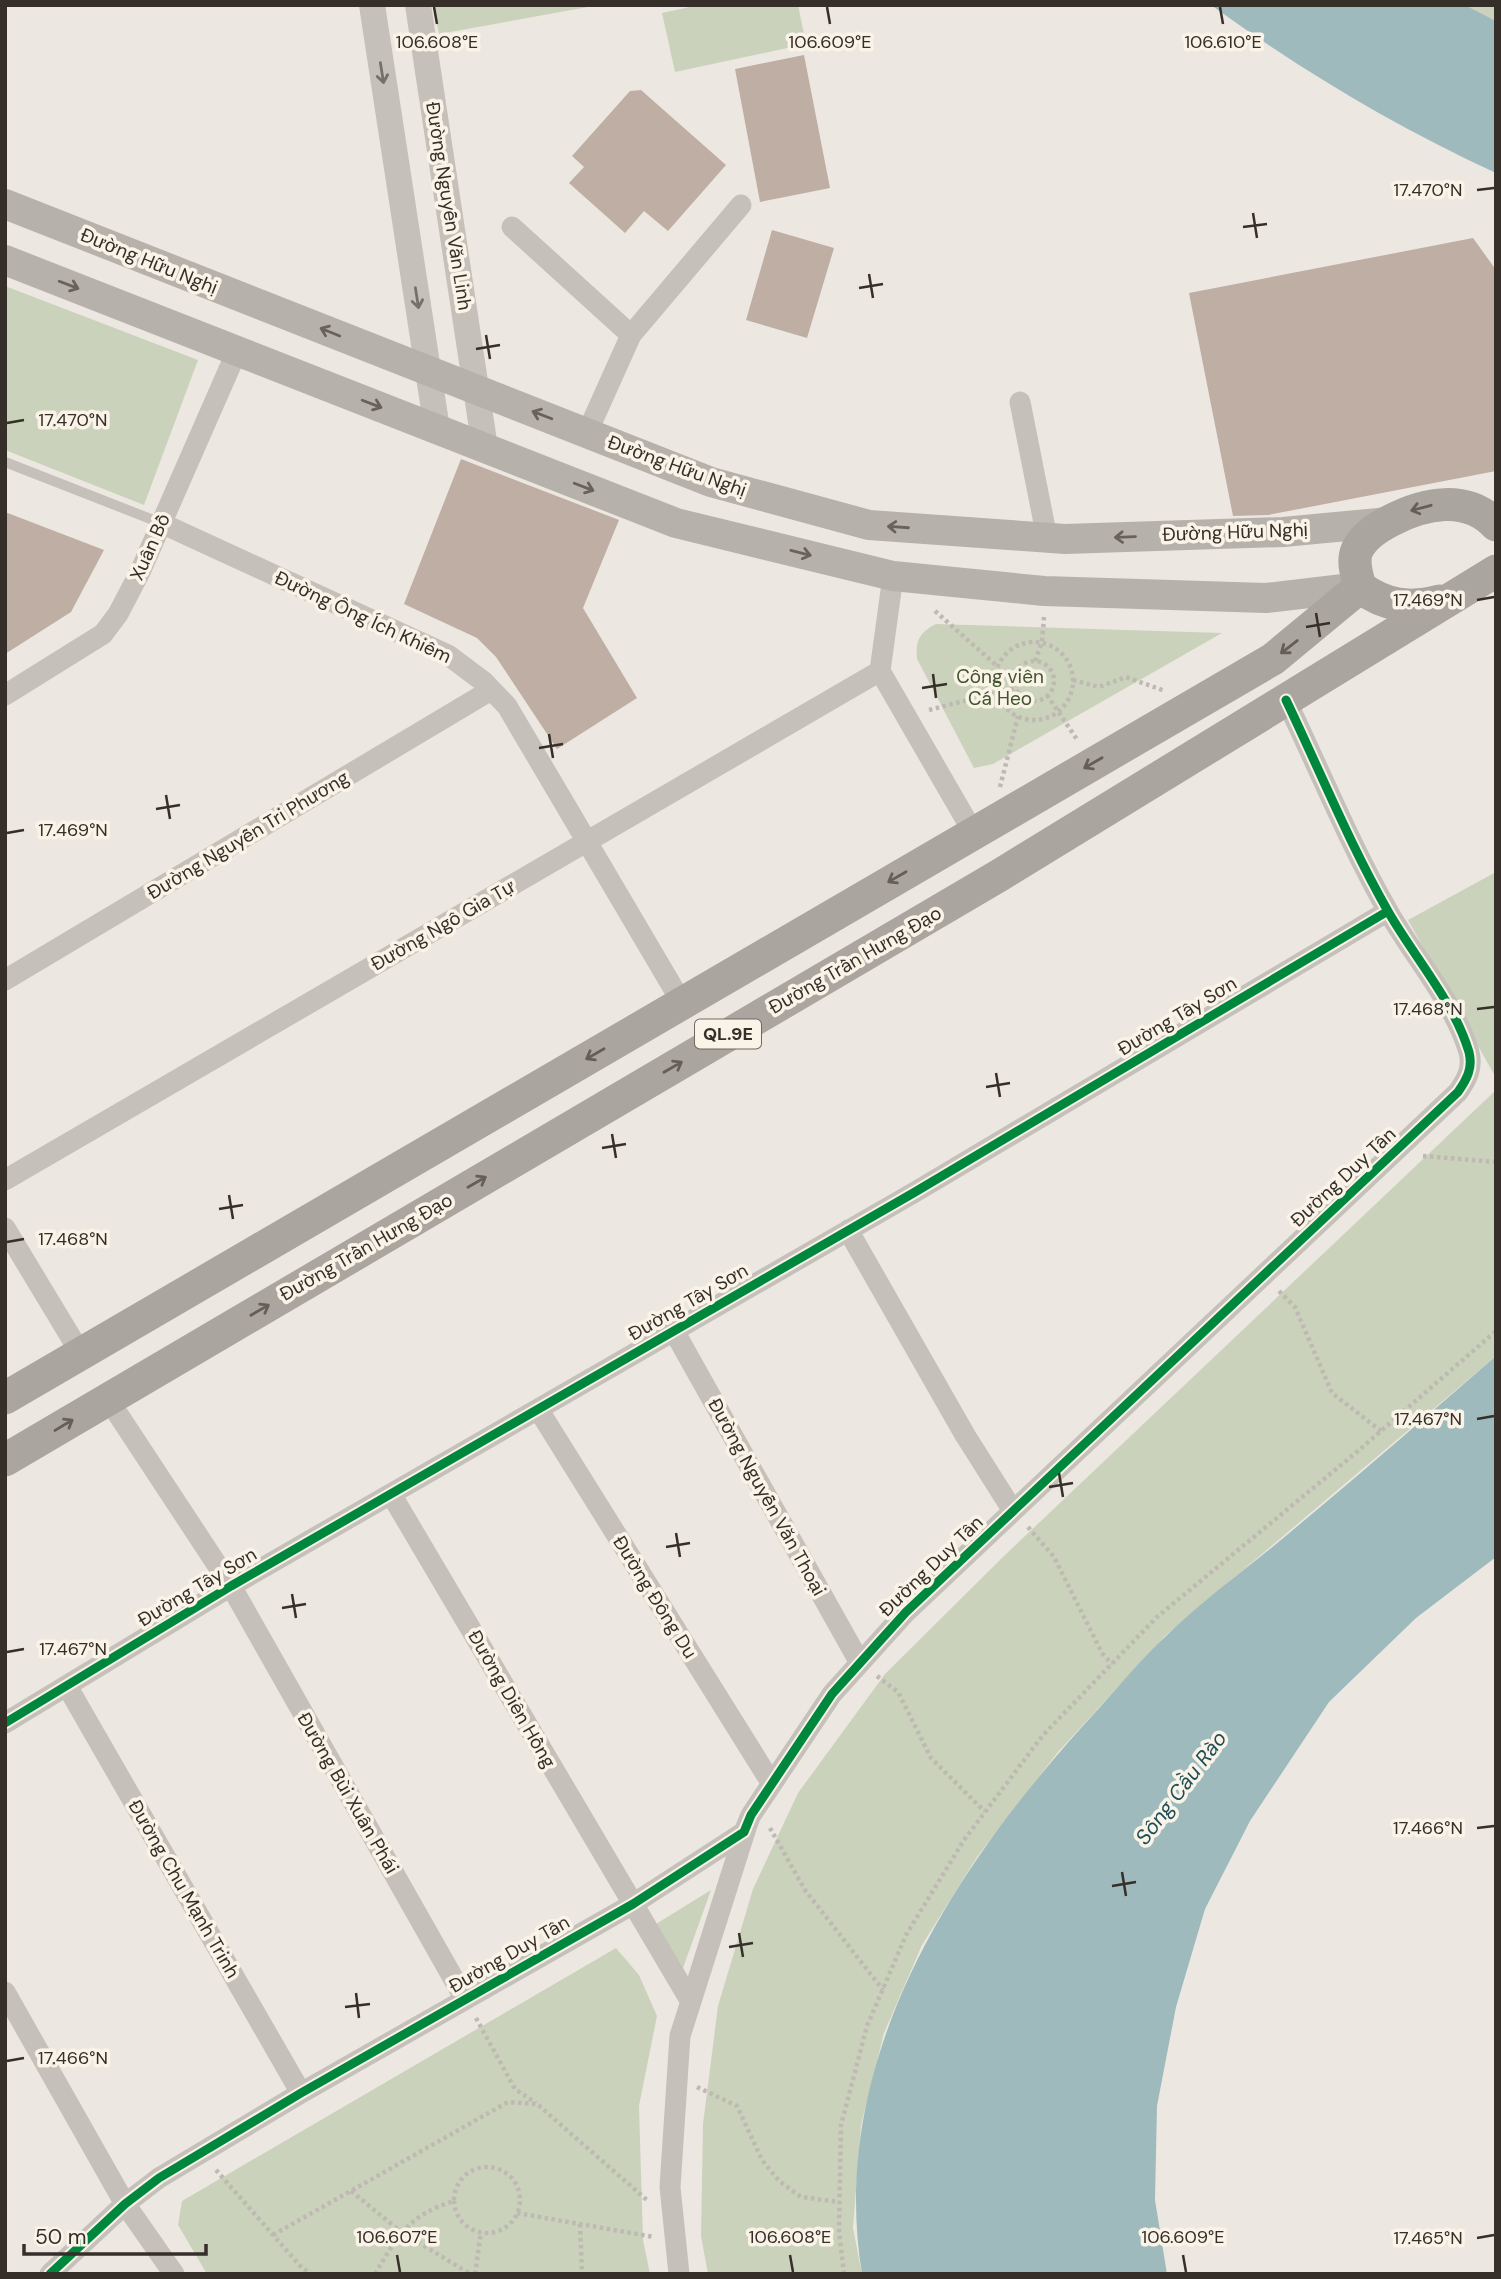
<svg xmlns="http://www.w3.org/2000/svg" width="1501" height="2279" viewBox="0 0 1501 2279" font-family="'DM Sans',sans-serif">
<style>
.green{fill:#cbd2bb}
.water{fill:#9ebabd}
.building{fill:#bfaea3}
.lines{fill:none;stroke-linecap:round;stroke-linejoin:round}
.path{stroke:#beb9b2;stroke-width:4.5;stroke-dasharray:3.5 3.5;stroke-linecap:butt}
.service{stroke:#c5c0ba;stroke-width:10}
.minor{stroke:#c5c0ba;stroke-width:21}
.tertiary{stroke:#c5c0ba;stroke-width:26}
.secondary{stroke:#b6b1ab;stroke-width:30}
.primary{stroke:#aba59f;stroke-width:33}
.cycleway-casing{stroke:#f9f3e8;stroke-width:13}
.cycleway{stroke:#00873e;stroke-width:9}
.oneway{stroke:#76706a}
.oneway2{stroke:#69625c}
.oneway3{stroke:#655e58}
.ticks{fill:none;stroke:#362e28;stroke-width:2.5}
.labels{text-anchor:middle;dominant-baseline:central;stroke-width:7;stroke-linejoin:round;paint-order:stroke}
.shield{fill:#f9f3e8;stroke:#706962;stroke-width:2}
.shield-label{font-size:18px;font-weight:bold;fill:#362e28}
.street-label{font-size:19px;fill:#362e28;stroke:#f9f3e8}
.park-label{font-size:19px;fill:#42542d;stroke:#f9f3e8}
.water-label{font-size:21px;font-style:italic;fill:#1f4d57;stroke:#f9f3e8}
.ticks-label{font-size:18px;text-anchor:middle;fill:#362e28;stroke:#f9f3e8;stroke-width:7;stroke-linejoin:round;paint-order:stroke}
</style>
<rect width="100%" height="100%" fill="#ece8e1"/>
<path class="green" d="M433,5H599L439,34Z
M699,5H798L806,44L675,72L662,13Z
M1465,5H1496V21Z
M5,286L198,360L144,505L5,450Z
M936,624L1222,633L993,764L974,768L917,659C915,640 920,632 936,624Z
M1496,872V1078L1408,920Z
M1496,1090V1356L1165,1636L1058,1752L977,1857L922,1945L884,2033L861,2125L853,2228L862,2274H708L701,2236L703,2124L718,2006L753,1889L798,1793L885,1674L1005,1555Z
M711,1890L683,1968L656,1924Z
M616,1948L639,1975L657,2016L639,2106L643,2240L650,2274H207L178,2225L182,2201Z"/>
<path class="water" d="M1211,5H1465L1496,21V173C1394,126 1301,70 1211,5Z
M1496,1356V1557L1416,1618L1329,1702L1250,1821L1205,1909L1176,2007L1157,2106L1155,2200L1167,2274H862C826,2055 959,1859 1101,1706C1122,1683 1142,1658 1165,1637C1207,1596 1256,1562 1300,1524C1366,1469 1431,1412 1496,1356Z"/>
<path class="building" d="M804,55L830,188L760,202L735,69Z
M641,90L726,165L668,231L644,211L625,233L569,183L584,167L572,156L630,91Z
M772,230L834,248L807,338L746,320Z
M1473,238L1496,270V471L1268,515L1233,516L1189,293Z
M461,459L619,520L583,608L637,698L557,749L496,657L477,638L404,604Z
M5,512L104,550L71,612L5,654Z"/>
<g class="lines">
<path class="path" d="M935,611L997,666
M995 681a39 39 0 1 1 78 0a39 39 0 1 1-78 0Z
M1035,661L1042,642L1044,617
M1014 681a20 20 0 1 1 40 0a20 20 0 1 1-40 0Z
M1073,680L1099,687L1126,677L1165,691
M1047,695L1078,741
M929,710L1015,688
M1000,787L1018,716
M1423,1156L1496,1162
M1279,1291L1295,1307L1332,1393L1381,1431
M1028,1527L1054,1557L1102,1653L1112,1664
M877,1676L898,1692L931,1758L985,1812
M770,1828L805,1890L883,1990
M476,2018L515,2089L536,2103
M697,2087L737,2106L762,2160L779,2181L801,2197L839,2202
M454 2200a33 33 0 1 1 66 0a33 33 0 1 1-66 0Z
M216,2170L302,2268L311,2274
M351,2191L400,2231L470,2274
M517,2213L654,2237
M580,2224L582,2274
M273,2235L508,2102L537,2104L648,2201
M375,2274C398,2235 409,2215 454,2201
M475,2274L481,2232
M844,2274L839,2231L841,2125L867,2026L906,1935L964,1840L1043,1735L1157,1617L1358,1451L1496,1331"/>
<path class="service" d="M5,462L161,523"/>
<path class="minor" d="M512,227L631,335
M1020,402L1047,538
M587,433L631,335L741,205
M161,523L448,655L484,682L507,706L682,1003
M893,576L880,671L973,832
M5,695L103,634L118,614L140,572L237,351
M5,980L491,690
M5,1180L880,671
M5,1228L81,1354
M848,1230L965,1435L1013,1511
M674,1331L860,1663
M108,1399L231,1586L465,1999
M538,1409L772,1784
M391,1494L691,2002
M67,1686L301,2093
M5,1723L231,1586L915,1192L1388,911
M5,1992L125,2204L174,2274
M50,2274L125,2204L159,2178L301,2093L633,1904L744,1832L751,1815L832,1694L906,1612L1458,1092C1467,1079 1473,1068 1469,1052C1454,1002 1415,958 1389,913C1350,845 1320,771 1286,700
M679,2274L670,2187L680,2036L746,1828"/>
<path class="tertiary" d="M372,5L437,429
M418,5L485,448"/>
<path class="secondary" d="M5,204L711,482L869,525L1065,539L1283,532L1389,522
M5,260L676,523L893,576L1044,591L1266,598L1360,587"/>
<path class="primary" d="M1440,601C1410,609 1385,606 1360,587C1357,575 1352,562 1357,550C1364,536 1377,528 1390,521C1424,503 1467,494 1496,525
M5,1398L1273,659L1360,587
M5,1460L1000,875L1496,571"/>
<g class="cycleway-casing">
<path id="cycleway" d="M5,1723L231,1586L915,1192L1388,911
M50,2274L125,2204L159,2178L301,2093L633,1904L744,1832L751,1815L832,1694L906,1612L1458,1092C1467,1079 1473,1068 1469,1052C1454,1002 1415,958 1389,913C1350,845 1320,771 1286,700"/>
</g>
<use href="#cycleway" class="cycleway"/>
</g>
<defs><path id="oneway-shaft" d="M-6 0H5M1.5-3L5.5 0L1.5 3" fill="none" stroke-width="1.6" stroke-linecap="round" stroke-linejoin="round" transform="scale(1.75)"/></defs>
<g class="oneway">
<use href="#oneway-shaft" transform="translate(382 73) rotate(81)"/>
<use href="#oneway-shaft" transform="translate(417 298) rotate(81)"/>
</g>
<g class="oneway2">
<use href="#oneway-shaft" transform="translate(69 285) rotate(21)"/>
<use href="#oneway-shaft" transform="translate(330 332) rotate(-158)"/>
<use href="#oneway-shaft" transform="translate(372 404) rotate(21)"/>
<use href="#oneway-shaft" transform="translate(542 415) rotate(-159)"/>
<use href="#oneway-shaft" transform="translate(584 487) rotate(21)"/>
<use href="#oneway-shaft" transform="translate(898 527) rotate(-176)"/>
<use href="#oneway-shaft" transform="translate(1125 537) rotate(178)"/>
<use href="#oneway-shaft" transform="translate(801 553) rotate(14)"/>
</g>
<g class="oneway3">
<use href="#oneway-shaft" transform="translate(1421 508) rotate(165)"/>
<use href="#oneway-shaft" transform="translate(1289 647) rotate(142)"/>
<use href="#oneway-shaft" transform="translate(1093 763) rotate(150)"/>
<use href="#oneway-shaft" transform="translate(897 877) rotate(150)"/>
<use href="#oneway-shaft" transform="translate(595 1054) rotate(150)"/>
<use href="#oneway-shaft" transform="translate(673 1067) rotate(-30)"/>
<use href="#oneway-shaft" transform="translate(477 1182) rotate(-30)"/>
<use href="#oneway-shaft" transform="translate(260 1310) rotate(-30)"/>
<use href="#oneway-shaft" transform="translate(64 1425) rotate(-31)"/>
</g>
<path class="ticks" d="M434,7L437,24M827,7L830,24M1220,7L1223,24M1477,190L1494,188M1253,213L1257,238M1243,227L1267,224M869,274L873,298M859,288L883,284M486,335L490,359M476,349L500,345M7,423L24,420M1477,600L1494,597M1316,613L1320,637M1306,627L1330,623M933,674L936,698M922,688L947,684M549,734L553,758M539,748L563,744M166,795L170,819M156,809L180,805M7,833L24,830M1477,1009L1494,1007M996,1073L1000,1097M986,1087L1010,1083M612,1134L616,1158M602,1148L626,1144M229,1195L233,1219M219,1209L243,1205M7,1242L24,1239M1477,1419L1494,1416M1059,1473L1063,1497M1049,1487L1073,1483M676,1533L680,1557M666,1547L690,1543M292,1594L296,1618M282,1608L306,1604M7,1652L24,1649M1477,1828L1494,1826M1122,1872L1126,1896M1112,1886L1136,1882M739,1933L743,1957M729,1947L753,1943M356,1993L359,2018M345,2007L370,2004M7,2061L24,2058M1477,2238L1494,2235M397,2255L400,2272M790,2255L793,2272M1183,2255L1186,2272"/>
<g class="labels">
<rect class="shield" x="695" y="1019.5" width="66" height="29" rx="5"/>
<g class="shield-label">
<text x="728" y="1034">QL.9E</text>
</g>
<g class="street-label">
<text transform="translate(449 206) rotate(81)">Đường Nguyễn Văn Linh</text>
<text transform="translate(149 261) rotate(22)">Đường Hữu Nghị</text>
<text transform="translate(677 466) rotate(20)">Đường Hữu Nghị</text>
<text transform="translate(1235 532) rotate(-2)">Đường Hữu Nghị</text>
<text transform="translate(150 547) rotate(-66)">Xuân Bồ</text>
<text transform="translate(363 617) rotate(25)">Đường Ông Ích Khiêm</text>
<text transform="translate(248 835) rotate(-31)">Đường Nguyễn Tri Phương</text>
<text transform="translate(443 925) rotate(-30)">Đường Ngô Gia Tự</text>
<text transform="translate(855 960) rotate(-30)">Đường Trần Hưng Đạo</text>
<text transform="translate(1177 1016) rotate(-31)">Đường Tây Sơn</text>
<text transform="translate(1343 1177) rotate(-43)">Đường Duy Tân</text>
<text transform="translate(366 1247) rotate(-30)">Đường Trần Hưng Đạo</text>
<text transform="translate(688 1302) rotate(-30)">Đường Tây Sơn</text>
<text transform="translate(767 1497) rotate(61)">Đường Nguyễn Văn Thoại</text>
<text transform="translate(931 1566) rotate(-44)">Đường Duy Tân</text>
<text transform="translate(197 1587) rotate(-31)">Đường Tây Sơn</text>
<text transform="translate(655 1597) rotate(58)">Đường Đông Du</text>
<text transform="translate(512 1699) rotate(60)">Đường Diên Hồng</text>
<text transform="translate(348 1793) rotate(60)">Đường Bùi Xuân Phái</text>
<text transform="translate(184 1889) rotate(60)">Đường Chu Mạnh Trinh</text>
<text transform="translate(509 1954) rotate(-30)">Đường Duy Tân</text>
</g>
<g class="park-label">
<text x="1000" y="676">Công viên<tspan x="1000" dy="22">Cá Heo</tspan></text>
</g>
<g class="water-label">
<text transform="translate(1181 1788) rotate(-53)">Sông Cầu Rào</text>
</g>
</g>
<g class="ticks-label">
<text x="1223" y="48">106.610°E</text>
<text x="437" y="48">106.608°E</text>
<text x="830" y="48">106.609°E</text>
<text x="1428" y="196">17.470°N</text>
<text x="73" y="426">17.470°N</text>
<text x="1428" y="606">17.469°N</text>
<text x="73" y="836">17.469°N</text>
<text x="1428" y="1015">17.468°N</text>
<text x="73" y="1245">17.468°N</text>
<text x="1428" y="1425">17.467°N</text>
<text x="73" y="1655">17.467°N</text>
<text x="1428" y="1834">17.466°N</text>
<text x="73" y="2064">17.466°N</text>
<text x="397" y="2243">106.607°E</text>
<text x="790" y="2243">106.608°E</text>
<text x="1183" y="2243">106.609°E</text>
<text x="1428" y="2244">17.465°N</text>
</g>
<rect width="1501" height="2279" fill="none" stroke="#362e28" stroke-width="14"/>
<path d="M24 2244v10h182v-10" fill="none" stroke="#362e28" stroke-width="3.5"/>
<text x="35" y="2244" font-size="21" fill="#362e28" stroke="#f9f3e8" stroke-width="5" paint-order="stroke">50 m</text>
</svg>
